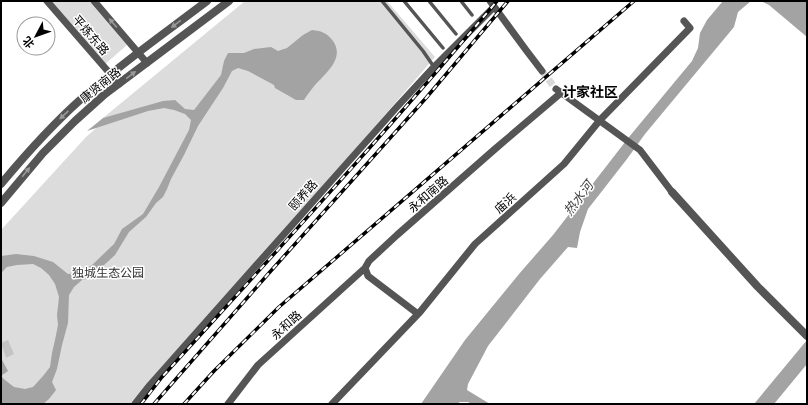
<svg xmlns="http://www.w3.org/2000/svg" width="808" height="405" viewBox="0 0 808 405" font-family="Inter,'Noto Sans SC',sans-serif">
<style>
.green{fill:#dcdcdc}
.water{fill:#a3a3a3}
.building{fill:#c4c4c4}
.lines{fill:none;stroke-linecap:round;stroke-linejoin:round}
.minor-tunnel{stroke:#d9d9d9;stroke-width:7;stroke-dasharray:7 3.5;stroke-linecap:butt}
.service{stroke:#555;stroke-width:3.5}
.minor{stroke:#555;stroke-width:7}
.tertiary{stroke:#555;stroke-width:8}
.rail-casing{stroke:#000;stroke-width:3.5}
.rail{stroke:#fff;stroke-width:2;stroke-dasharray:6;stroke-linecap:butt}
.oneway{fill:#999}
.labels{text-anchor:middle;dominant-baseline:central;stroke-width:3;stroke-linejoin:round;paint-order:stroke}
.street-label{font-size:12px;fill:#000;stroke:#fff}
.park-label{font-size:12px;fill:#333;stroke:#fff}
.water-label{font-size:13px;font-style:italic;fill:#444;stroke:#fff}
.quarter-label{font-size:14px;font-weight:bold;fill:#000;stroke:#fff}
</style>
<rect width="100%" height="100%" fill="#fff"/>
<path class="green" d="M49,1H89L127,45L104,65Z
M245,1H387L435,57L233,290L137,404H1V230L86,137L109,117L103,118Z"/>
<path class="water" d="M723,1H751L738,12L734,27L645,134L627,159L588,209L580,232L577,248L568,247L540,279L488,346L468,384L467,390L490,404H472L468,402H460L456,404H421L465,340L519,274L553,235L629,137L692,61L698,48L700,33L707,20Z
M761,1H806L807,37L769,5Z
M312,30C322,31 327,33 333,41C345,58 326,73 315,85C311,90 307,95 304,100H296L275,88L274,85L248,71L238,68L232,71L223,88L198,126L184,155L171,179L167,189L163,197L156,203L146,217L129,232L115,255L90,278L82,280L74,287L69,295L68,323L62,345L57,369L52,382L56,390L49,399L43,404H1V358L8,371L1,376L5,380L14,387L25,389L33,387L43,376L50,367L52,353L55,340L58,325L57,315L59,297L55,284L49,275L41,268L33,264L17,265L7,267L1,273V256L16,254L34,256L53,262L68,274L79,273L92,265L114,244L122,229L143,214L159,187L189,130L191,120L185,114L174,110L164,108L148,111L87,131L103,118L163,101L175,100L185,109L194,110L221,75L224,61L228,53H244L254,49L271,47L278,51L287,48L303,35Z
M807,340V364L774,404H754Z"/>
<path class="building" d="M8,340L14,354L6,358L1,343Z"/>
<g class="lines">
<path class="minor-tunnel" d="M542,71L556,89"/>
<path class="service" d="M382,1L423,51L434,67
M404,1L443,48
M429,1L456,34
M461,1L472,15"/>
<path class="minor" d="M47,1L119,84
M94,1L147,63
M490,1L526,50L542,71
M556,89L640,150L672,192
M418,314L368,276L365,268L369,261L397,235L495,149L562,92
M135,404L150,385L396,108L434,67L494,7
M228,404L258,365L365,268
M332,404L420,312L475,244L564,164L600,120L690,28L684,21"/>
<path class="tertiary" d="M1,184C26,154 51,126 80,100C120,64 165,33 207,1
M672,192L758,287L807,336
M1,203L43,153L75,121L105,94L229,1"/>
<g class="rail-casing">
<path id="rail" d="M141,404L162,377C275,253 389,129 497,1
M154,404L269,273L426,98L508,1
M184,404L214,371L279,307L634,1"/>
</g>
<use href="#rail" class="rail"/>
</g>
<defs><path id="oneway-solid" d="M-6-.8H1V-3.2L6.5 0L1 3.2V.8H-6Z"/></defs>
<g class="oneway">
<use href="#oneway-solid" transform="translate(113 23) rotate(-131)"/>
<use href="#oneway-solid" transform="translate(176 24) rotate(143)"/>
<use href="#oneway-solid" transform="translate(131 75) rotate(-37)"/>
<use href="#oneway-solid" transform="translate(64 115) rotate(137)"/>
<use href="#oneway-solid" transform="translate(26 172) rotate(-51)"/>
</g>
<g class="labels">
<g class="street-label">
<text transform="translate(91 35) rotate(49)">平炼东路</text>
<text transform="translate(100 85) rotate(-39)">康贤南路</text>
<text transform="translate(428 194) rotate(-41)">永和南路</text>
<text transform="translate(303 195) rotate(-49)">颐养路</text>
<text transform="translate(505 203) rotate(-42)">庙浜</text>
<text transform="translate(286 325) rotate(-42)">永和路</text>
</g>
<g class="park-label">
<text x="108" y="272">独城生态公园</text>
</g>
<g class="water-label">
<text transform="translate(578 198) rotate(-53)">热水河</text>
</g>
<g class="quarter-label">
<text x="590" y="91">计家社区</text>
</g>
</g>
<rect width="808" height="405" fill="none" stroke="#000000" stroke-width="4"/>
<g transform="translate(36 36) rotate(229)"><circle r="19" fill="#ffffff" stroke="#999999"/>
<path d="M0-3L7 15L0 10L-7 15Z" fill="#000000"/>
<text y="-6" font-size="11" font-weight="bold" text-anchor="middle" fill="#000000">北</text>
</g>
</svg>
